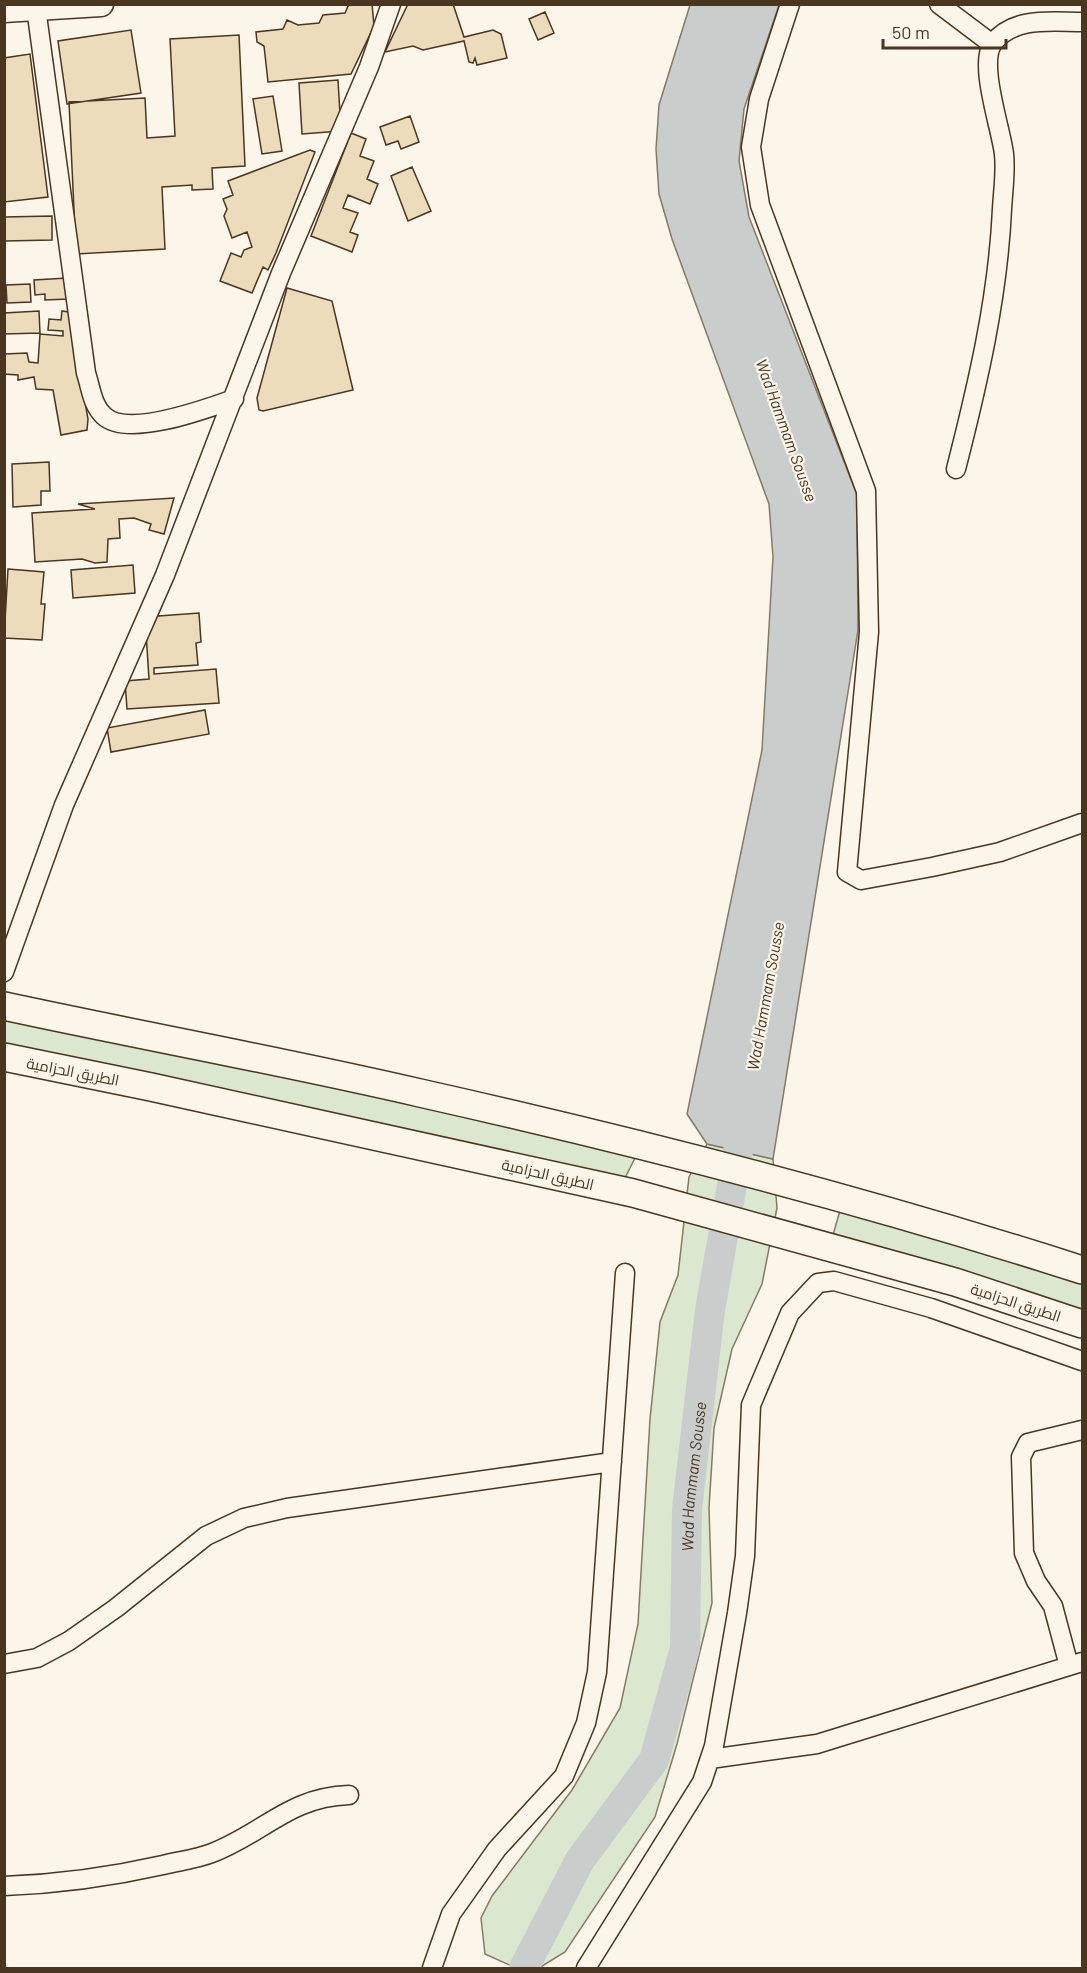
<svg xmlns="http://www.w3.org/2000/svg" width="1087" height="1973" viewBox="0 0 1087 1973" font-family="Barlow,Cairo,sans-serif">
<style>
.green{fill:#dce7d0;stroke:#887966;stroke-width:1.5}
.water{fill:#c9cecd;stroke:#887966;stroke-width:1.5}
.lines{fill:none;stroke-linecap:round;stroke-linejoin:round}
.river{stroke:#c9cecd;stroke-width:30}
.building{fill:#ecdcbc;stroke:#4a3520;stroke-width:1.5}
.minor-casing{stroke:#4a3520;stroke-width:21}
.major-casing{stroke:#4a3520;stroke-width:27}
.highway-casing{stroke:#4a3520;stroke-width:30}
.minor{stroke:#fbf6e9;stroke-width:18}
.major{stroke:#fbf6e9;stroke-width:24}
.highway{stroke:#fbf6e9;stroke-width:27}
.labels{text-anchor:middle;dominant-baseline:central;stroke-width:4.5;stroke-linejoin:round;paint-order:stroke}
.street-label{font-size:15px;fill:#4a3520;stroke:#fbf6e9}
.water-label{font-size:16px;font-style:italic;fill:#4a3520;stroke:#fbf6e9}
</style>
<rect width="100%" height="100%" fill="#fbf6e9"/>
<path class="green" d="M4,1015L506,1122L637,1154L623,1182L5,1045Z
M707,1144L773,1159L777,1208L762,1284L732,1349L714,1428L709,1508L712,1603L677,1744L655,1817L565,1952L539,1968H516L485,1954L481,1918L492,1896L572,1790L620,1708L638,1624L650,1419L660,1322L678,1275L689,1177Z
M841,1207L1082,1281V1312L833,1235Z"/>
<path class="water" d="M690,5H779L744,109L739,161L749,217L857,495L858,630L773,1159L707,1144L687,1114L762,750L773,557L769,504L672,239L659,194L656,149L659,105Z"/>
<g class="lines">
<path class="river" id="s1" d="M524,1968L580,1860L654,1760L685,1648L687,1509L710,1310L745,1112"/>
</g>
<path class="building" d="M349,4H372L374,26L351,74L268,82L264,46L257,42L256,32L283,29L287,20L298,25L319,23L323,15L345,13Z
M408,4H453L464,37L493,30L501,34L507,58L477,65L475,58L473,63L469,62L464,41L423,50L413,46L385,52Z
M545,12L554,33L538,40L529,19Z
M131,30L141,93L67,104L58,41Z
M239,35L245,166L212,168L213,189L192,190V185L162,187L165,249L76,254L69,102L145,98L147,138L175,136L170,39Z
M30,54L48,197L4,202V58Z
M338,80L341,131L302,134L299,83Z
M273,96L282,151L262,154L253,99Z
M410,116L419,142L401,149L398,141L386,145L380,127Z
M351,133L366,139L360,156L374,161L367,179L378,184L370,204L348,195L343,208L358,213L350,232L358,235L352,252L311,236Z
M310,150L315,152L276,253L268,270L263,267L252,293L220,281L231,253L241,257L244,250L252,247L247,232L232,238L224,216L227,209L223,199L233,195L228,181Z
M412,167L431,211L408,221L391,176Z
M52,216V240L4,241V217Z
M67,278L68,299L45,300V294L35,295L34,280Z
M30,284L31,302L7,303L6,285Z
M287,288L332,301L353,390L263,411L259,410L257,398Z
M39,311L40,333L4,334V313Z
M62,311L69,312L88,419L87,430L61,435L53,390L36,389L34,377L18,380V375L4,374L5,354L27,353L29,362L38,363L40,334L63,336V331L48,330L49,319L61,320Z
M49,462L50,491H41V505L13,507L12,464Z
M174,498L164,534L149,530L151,524L134,518L119,519L120,538L108,539L107,562L95,563L82,559L35,562L32,513L95,509L78,504Z
M133,565L135,593L73,598L71,570Z
M8,569L44,572L41,604H45L42,640L4,638Z
M199,613L201,642L196,643L198,665L154,668V674L216,669L219,703L127,709L125,681L149,679L145,617Z
M205,710L209,734L111,752L107,728Z"/>
<g class="lines">
<g class="minor-casing">
<path id="minor" d="M790,4L759,99L751,147L760,205L866,491L869,632L847,872L861,880L932,867L1000,852L1082,823
M939,4L992,44
M36,8L86,373C91,388 92,405 104,416C128,438 206,409 234,399
M956,469C978,383 998,297 1002,209C1003,191 1006,172 1004,154C1001,128 978,64 993,43C1014,16 1052,22 1082,22
M4,972L64,805L165,575L281,273L369,67L391,4
M4,1664L37,1658L69,1641L116,1608L206,1536L244,1518L287,1508L612,1462
M1069,1666L1053,1606L1036,1581L1024,1553L1021,1457L1028,1443L1082,1430
M710,1759L817,1744L1082,1662
M4,1886C58,1884 110,1877 163,1865C179,1861 197,1859 212,1853C264,1833 289,1797 349,1795
M432,1968L451,1914L497,1849L564,1776L586,1723L597,1672L625,1273
M586,1968L702,1782L714,1746L737,1613L745,1556L751,1405L790,1313L818,1283L834,1281L931,1308L1082,1361"/>
</g>
<g class="major-casing">
<path id="major" d="M4,10L101,4"/>
</g>
<g class="highway-casing">
<path id="highway" d="M4,1006C143,1036 282,1061 420,1093C643,1143 864,1200 1082,1270
M4,1057L151,1087L633,1193L955,1282L1082,1324"/>
</g>
<use href="#minor" class="minor"/>
<use href="#major" class="major"/>
<use href="#highway" class="highway"/>
</g>
<g class="labels">
<g class="street-label">
<text transform="translate(73 1071) rotate(11)">الطريق الحزامية</text>
<text transform="translate(548 1174) rotate(13)">الطريق الحزامية</text>
<text transform="translate(1016 1302) rotate(18)">الطريق الحزامية</text>
</g>
<g class="water-label">
<text transform="translate(787 430) rotate(70)">Wad Hammam Sousse</text>
<text transform="translate(765 996) rotate(-80)">Wad Hammam Sousse</text>
<text stroke="none"><textPath href="#s1" startOffset="534">Wad Hammam Sousse</textPath></text>
</g>
</g>
<rect width="1087" height="1973" fill="none" stroke="#4a3520" stroke-width="12"/>
<path d="M883 39v9h123v-9" fill="none" stroke="#4a3520" stroke-width="3"/>
<text x="892" y="39" font-size="18" fill="#4a3520" stroke="#fbf6e9" stroke-width="4.5" paint-order="stroke">50 m</text>
</svg>
